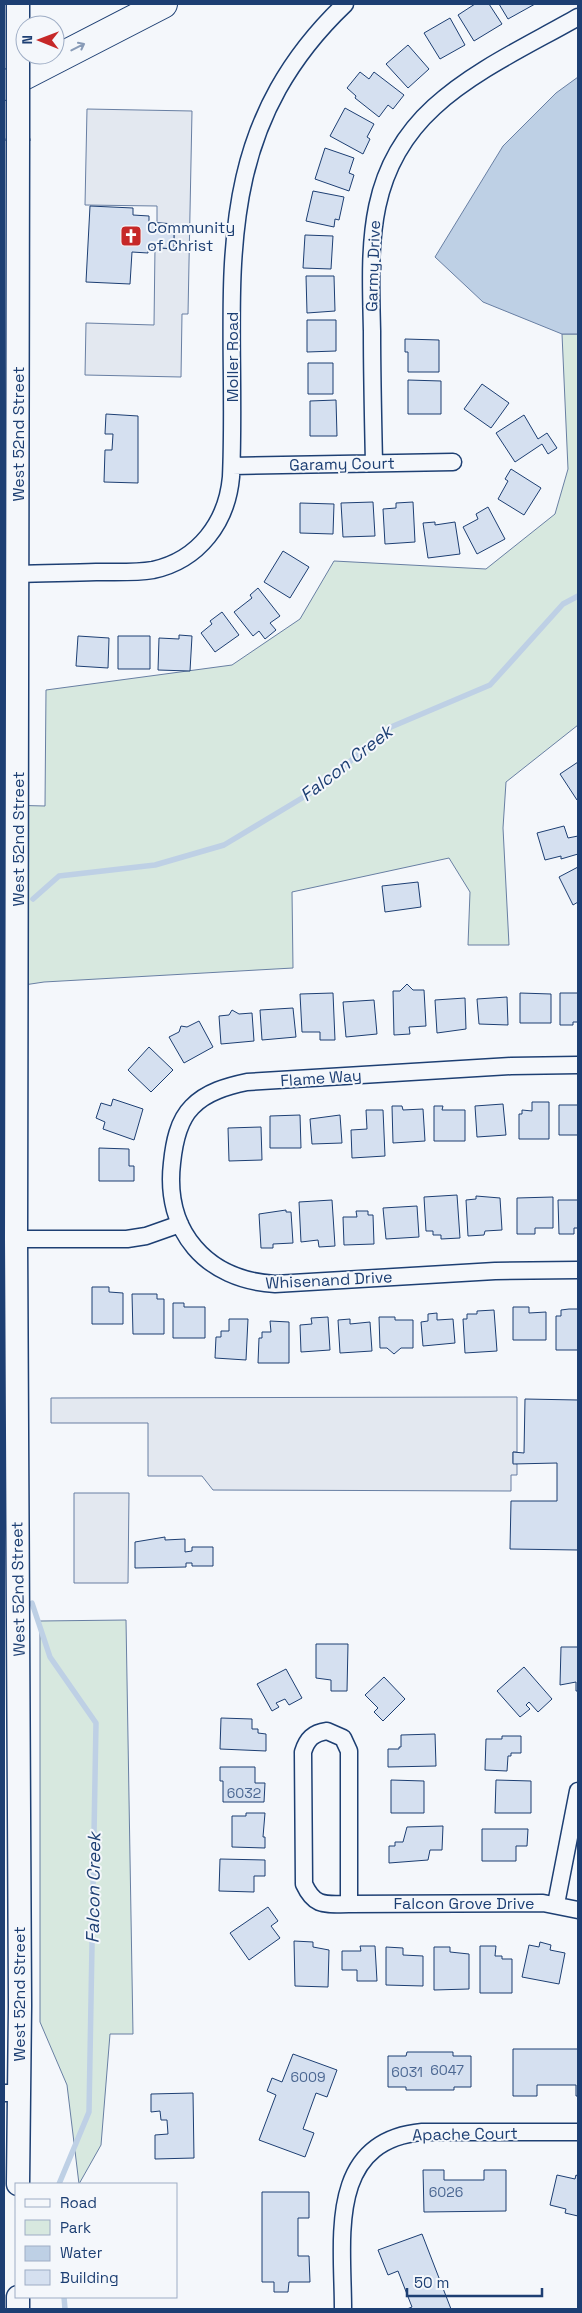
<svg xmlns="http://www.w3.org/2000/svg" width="582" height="2313" viewBox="0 0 582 2313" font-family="'Space Grotesk',sans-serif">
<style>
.green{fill:#d7e8df;stroke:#687fa3}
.parking{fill:#e3e8f0;stroke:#687fa3}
.water{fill:#bed0e5;stroke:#687fa3}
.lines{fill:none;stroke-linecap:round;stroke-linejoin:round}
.stream{stroke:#bed0e5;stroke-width:5.5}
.building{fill:#d5e0f0;stroke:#1d3f73}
.street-casing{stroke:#1d3f73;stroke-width:19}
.secondary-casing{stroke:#1d3f73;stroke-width:25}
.highway-casing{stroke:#1d3f73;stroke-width:30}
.street{stroke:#f4f7fb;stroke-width:16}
.secondary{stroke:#f4f7fb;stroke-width:22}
.highway{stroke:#f4f7fb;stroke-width:28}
.secondary-bridge-casing{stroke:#1d3f73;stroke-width:25;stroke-linecap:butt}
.secondary-bridge{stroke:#f4f7fb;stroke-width:22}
.oneway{stroke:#889bb7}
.labels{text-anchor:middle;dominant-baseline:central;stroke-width:4;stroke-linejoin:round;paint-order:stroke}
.number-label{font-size:14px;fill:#4b6792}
.poi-label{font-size:16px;fill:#1d3f73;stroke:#f4f7fb;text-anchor:start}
.street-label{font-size:16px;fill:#1d3f73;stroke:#f4f7fb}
.water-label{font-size:18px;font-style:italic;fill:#1d3f73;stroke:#f4f7fb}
</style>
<rect width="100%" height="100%" fill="#f4f7fb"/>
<path class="green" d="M562,334H578V725L506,782L503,828L509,945H468L470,892L449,858L292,892L293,968L44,982L4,988V805L45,806L46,690L232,665L300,619L334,561L486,569L555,514L568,469Z
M126,1620L133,2034H110L101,2145L79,2184L67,2085L40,2022V1621Z"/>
<path class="parking" d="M87,109L192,111L188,314H182L181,377L85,375L86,323L154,325L155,248L174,249V224H157V206L85,205Z
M517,1397V1452H513V1463L517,1464V1475H511V1491L213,1490L202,1476H148V1423H51V1398Z
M74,1493H129L128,1583H74Z"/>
<path class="water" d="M578,77V334H562L483,302L435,257L503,146L556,93Z"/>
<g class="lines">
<path class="stream" d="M33,899L59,876L155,865L224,845L317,789L391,727L490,685L563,604L578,596
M32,1603L50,1657L96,1723L89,2112L59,2184
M64,2297L65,2309"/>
</g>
<path class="building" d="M475,4H489L502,24L474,41L458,15Z
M499,4H535L508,19Z
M450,18L465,45L440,59L424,33Z
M408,45L429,69L408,88L386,64Z
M360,72L369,79L374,72L404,95L393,109L388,105L379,117L355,98L356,96L347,88Z
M345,108L374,124L367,137L370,139L363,154L330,136Z
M325,148L354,158L349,173L354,175L349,191L315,179Z
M313,191L344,197L339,220L335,219L334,227L306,221Z
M90,206L133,208V215L149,216V222L174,224V249L148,247V253L132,252L130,284L86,282Z
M305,235L333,236L331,269L303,268Z
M306,276H334L335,311L307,313Z
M307,320H336V351L307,352Z
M405,339L439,340V372H408V352H405Z
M308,363H333V394H308Z
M408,380L441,381V414H408Z
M482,384L509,403L491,428L464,409Z
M336,400L337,436H310V401Z
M106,414L138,416V483L104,482L105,450H112L113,434H105Z
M524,415L538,439L547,433L557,448L548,454L542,444L515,462L496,433Z
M511,469L541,488L524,515L498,499L508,481L505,479Z
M373,502L375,536L343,537L341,503Z
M413,502L415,542L385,544L383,509L396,508V503Z
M300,503L334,504L333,534L300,533Z
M488,507L505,539L477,554L463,527L478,519L476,514Z
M435,522V525L455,522L460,554L428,558L423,523Z
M283,551L309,567L290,598L264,582Z
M258,588L280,616L270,623L276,630L265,639L259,631L253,636L234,612L252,598L250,595Z
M222,612L239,635L215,652L201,633L212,624L210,621Z
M179,635L192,636L190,671L158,670L159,638L179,639Z
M78,636L109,638L108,668L76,666Z
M118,636H150V669H118Z
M578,762V799L577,800L560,774Z
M564,826L568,838L578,836V854L561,859V856L545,860L537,833Z
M578,867V902L573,905L559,877Z
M418,882L421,907L385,912L382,886Z
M407,984L413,990H424L426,1026L409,1027L410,1034L394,1035L393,991H400Z
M333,993L335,1040H320V1032H302L300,994Z
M520,993L551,994V1023H520Z
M560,993H578V1022H573V1025H560Z
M507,997L508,1025L479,1024L477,999Z
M465,998L466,1029L437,1033L435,1000Z
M374,1000L377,1034L346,1037L343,1002Z
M293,1008L296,1037L262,1040L260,1010Z
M232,1010L239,1014L252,1013L254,1041L221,1044L219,1016L229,1015Z
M199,1021L213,1047L184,1063L169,1037L179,1032L181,1026L187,1027Z
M149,1047L173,1070L151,1092L128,1070Z
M113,1099L143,1109L134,1140L103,1129L105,1122L96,1118L101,1103L111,1106Z
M532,1102H549V1139H519V1114H522V1110L532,1111Z
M503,1104L506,1135L477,1137L475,1106Z
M559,1105H578V1135H559Z
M392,1106H402L403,1110L423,1109L425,1141L393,1143Z
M434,1106H443L442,1110H465V1141H434Z
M366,1110H383L385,1156L352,1158L351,1130L367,1129Z
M300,1115L301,1148H270V1116Z
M340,1115L342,1143L312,1144L310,1119Z
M261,1127L262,1160L229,1161L228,1128Z
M99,1148L129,1149V1166H134V1181H99Z
M457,1195L460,1238L441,1239V1235H433V1231H426L424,1197Z
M476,1196L500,1198L502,1230L485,1231L484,1235L468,1236L466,1200L476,1199Z
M553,1197V1228H535V1234H517V1198Z
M332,1200L335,1246L319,1247L318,1240L301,1242L299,1202Z
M558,1200H578V1228H574V1234H559Z
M417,1206L419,1237L386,1239L383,1208Z
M286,1210V1212H291L293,1243L273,1244V1248H261L259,1214Z
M356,1211H368V1215H373L374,1244L344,1245L343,1217H357Z
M92,1287H109V1292L123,1293V1324H92Z
M132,1294H157V1299H164V1334H133Z
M173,1303H184V1307H205V1338H173Z
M513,1307H529V1313L546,1312V1340H513Z
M569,1309H578V1350H556V1316H561V1310Z
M494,1310L497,1351L465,1353L463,1319H467V1314H477V1311Z
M437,1313V1320L453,1319L455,1343L423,1346L421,1322L428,1321V1314Z
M328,1317L330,1350L301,1352L300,1325L312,1324L311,1318Z
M379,1317H395V1320H413V1348H401L394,1354L387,1348H380Z
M229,1319H248L246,1360L215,1358L216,1337H221V1331H229Z
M350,1319V1324L370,1322L372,1351L340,1353L338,1320Z
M270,1321L289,1322V1363H258L259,1338H262V1332H271Z
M525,1399L578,1400V1550L510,1549L511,1501H557V1463L513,1464V1452L524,1453Z
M165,1537V1540L185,1539V1552L192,1551V1547H213V1566H192V1563H186V1567L135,1568V1542Z
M316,1644H348L347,1691H331V1680L316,1678Z
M561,1647H578V1691H576V1682L560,1685Z
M524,1667L552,1699L538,1712L529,1702L526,1705L530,1709L520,1717L497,1691Z
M286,1669L302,1698L289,1705L285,1699L276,1703L279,1707L272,1711L257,1684Z
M384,1677L405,1699L383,1721L374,1712L378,1708L365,1695Z
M221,1718L252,1719V1729H258V1733L266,1734V1751L220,1749Z
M435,1734L436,1766L388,1767V1749H399V1747H401V1735Z
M502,1736H521V1753H511V1756H508L507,1771L485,1770L486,1739H502Z
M220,1767H255V1783H265L264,1802H223V1781H220Z
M391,1780L424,1781V1813H391Z
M496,1780L531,1781V1813H495Z
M246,1813H265L263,1837H265V1848L232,1847V1816H246Z
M443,1826L442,1850H430L428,1860L389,1863V1846H395V1842H403L407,1827Z
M482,1829H528L527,1846H516V1861H482Z
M220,1859L265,1860V1876H254V1892L219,1891Z
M268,1907L278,1921L271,1926L280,1938L249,1960L230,1933Z
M294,1941L313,1942V1947L329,1950L328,1987L295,1986Z
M540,1942L551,1945L550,1950L565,1953L559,1984L522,1977L529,1945L539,1947Z
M360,1946H375L377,1981H357V1970H342V1951H361Z
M480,1946H496L495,1956H502V1959H512V1993H480Z
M386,1947L403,1948V1955L423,1956V1986L386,1985Z
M434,1947H450V1952L469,1954V1989L434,1990Z
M513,2049H578V2096H576V2085H537V2096H513Z
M407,2052H453V2056H471V2087H454V2090H406V2087H388V2056H406Z
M293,2054L337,2070L327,2097L316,2093L303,2129L314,2133L305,2157L259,2140L276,2095L267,2091L272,2078L282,2082Z
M193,2093L194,2158L155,2159V2135L168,2134L167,2120H161L160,2111L151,2112V2094Z
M423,2170H444V2180H484V2170H506V2211L424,2212Z
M557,2175L575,2179L576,2175L578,2176V2216L565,2213L566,2209L550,2205Z
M262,2192H309V2218H298V2256H309L310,2282H289L288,2292H274V2282H262Z
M422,2234L451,2309H407L412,2307L398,2271L388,2275L378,2250Z"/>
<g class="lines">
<g class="street-casing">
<path id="street" d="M374,463C373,419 372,375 372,331C370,246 365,170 434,107C474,70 531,44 578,17
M232,466L453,462
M19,574C44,573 70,573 96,572C115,572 135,573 153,570C199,560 227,522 231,477C239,298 199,143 345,4
M578,1065L511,1066L247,1082C228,1086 206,1092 192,1107C178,1121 174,1143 172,1163C164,1231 206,1280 275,1284L495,1271L578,1270
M16,1239H127L146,1236L180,1224
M327,1731L343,1738L349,1751V1904C326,1904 315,1908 304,1884L303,1752C307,1739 313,1733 327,1731Z
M349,1904L543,1903L578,1910
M556,1904L578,1791
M4,2093H19
M343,2309C343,2240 326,2141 422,2132H578"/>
</g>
<g class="secondary-casing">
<path id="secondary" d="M18,141L16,1239L20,2006L18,2184
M18,2309V2297"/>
</g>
<g class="highway-casing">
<path id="highway" d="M4,86L163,4"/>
</g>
<use href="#street" class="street"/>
<use href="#secondary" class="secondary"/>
<use href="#highway" class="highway"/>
<g class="secondary-bridge-casing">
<path id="secondary-bridge" d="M18,4V141"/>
</g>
<use href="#secondary-bridge" class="secondary-bridge"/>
</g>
<defs><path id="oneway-shaft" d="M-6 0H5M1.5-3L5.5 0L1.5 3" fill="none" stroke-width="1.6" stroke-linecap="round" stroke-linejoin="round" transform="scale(1.25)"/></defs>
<use class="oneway" href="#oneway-shaft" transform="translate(78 47) rotate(-27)"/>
<defs>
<g id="church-square" transform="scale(1.125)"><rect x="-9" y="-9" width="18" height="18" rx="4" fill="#c62828" stroke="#f4f7fb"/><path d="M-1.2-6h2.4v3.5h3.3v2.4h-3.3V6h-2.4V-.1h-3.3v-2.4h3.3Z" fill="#fff"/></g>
</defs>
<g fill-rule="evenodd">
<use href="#church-square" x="131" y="236"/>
</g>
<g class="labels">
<g class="number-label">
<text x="244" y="1793">6032</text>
<text x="447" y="2070">6047</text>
<text x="407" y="2072">6031</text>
<text x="308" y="2077">6009</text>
<text x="446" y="2192">6026</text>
</g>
<g class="poi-label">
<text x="147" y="227">Community<tspan x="147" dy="18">of Christ</tspan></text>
</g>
<g class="street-label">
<text transform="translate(373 266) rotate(-88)">Garmy Drive</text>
<text transform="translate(232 357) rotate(-90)">Moller Road</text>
<text transform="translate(18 434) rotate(-90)">West 52nd Street</text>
<text transform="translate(342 464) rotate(-1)">Garamy Court</text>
<text transform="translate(18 839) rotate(-90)">West 52nd Street</text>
<text transform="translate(321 1078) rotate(-4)">Flame Way</text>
<text transform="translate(329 1280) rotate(-3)">Whisenand Drive</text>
<text transform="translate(18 1589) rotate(-91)">West 52nd Street</text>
<text x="464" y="1903">Falcon Grove Drive</text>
<text transform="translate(19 1994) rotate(-90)">West 52nd Street</text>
<text transform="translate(465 2134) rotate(-1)">Apache Court</text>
</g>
<g class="water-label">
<text transform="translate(346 763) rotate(-38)">Falcon Creek</text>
<text transform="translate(93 1888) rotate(-89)">Falcon Creek</text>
</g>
</g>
<rect width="582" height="2313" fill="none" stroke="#1d3f73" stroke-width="10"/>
<rect x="15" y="2183" width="162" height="115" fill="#f4f7fb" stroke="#9eadc5"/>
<rect x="25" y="2199" width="25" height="8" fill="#f4f7fb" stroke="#9eadc5"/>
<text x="60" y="2208" font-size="15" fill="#1d3f73">Road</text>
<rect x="25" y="2220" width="25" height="15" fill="#d7e8df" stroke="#9eadc5"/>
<text x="60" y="2233" font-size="15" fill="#1d3f73">Park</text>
<rect x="25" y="2246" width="25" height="15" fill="#bed0e5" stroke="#9eadc5"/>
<text x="60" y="2258" font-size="15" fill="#1d3f73">Water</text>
<rect x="25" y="2270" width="25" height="15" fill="#d5e0f0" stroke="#9eadc5"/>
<text x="60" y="2283" font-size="15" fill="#1d3f73">Building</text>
<g transform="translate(40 40) rotate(271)"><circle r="24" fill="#f4f7fb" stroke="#9eadc5"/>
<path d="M0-4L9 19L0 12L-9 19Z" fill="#c62828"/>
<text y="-8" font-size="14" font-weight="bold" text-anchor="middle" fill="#1d3f73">N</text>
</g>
<path d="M407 2288v8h135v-8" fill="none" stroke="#1d3f73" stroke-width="2.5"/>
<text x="414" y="2288" font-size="15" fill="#1d3f73" stroke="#f4f7fb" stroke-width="4" paint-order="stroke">50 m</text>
</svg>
